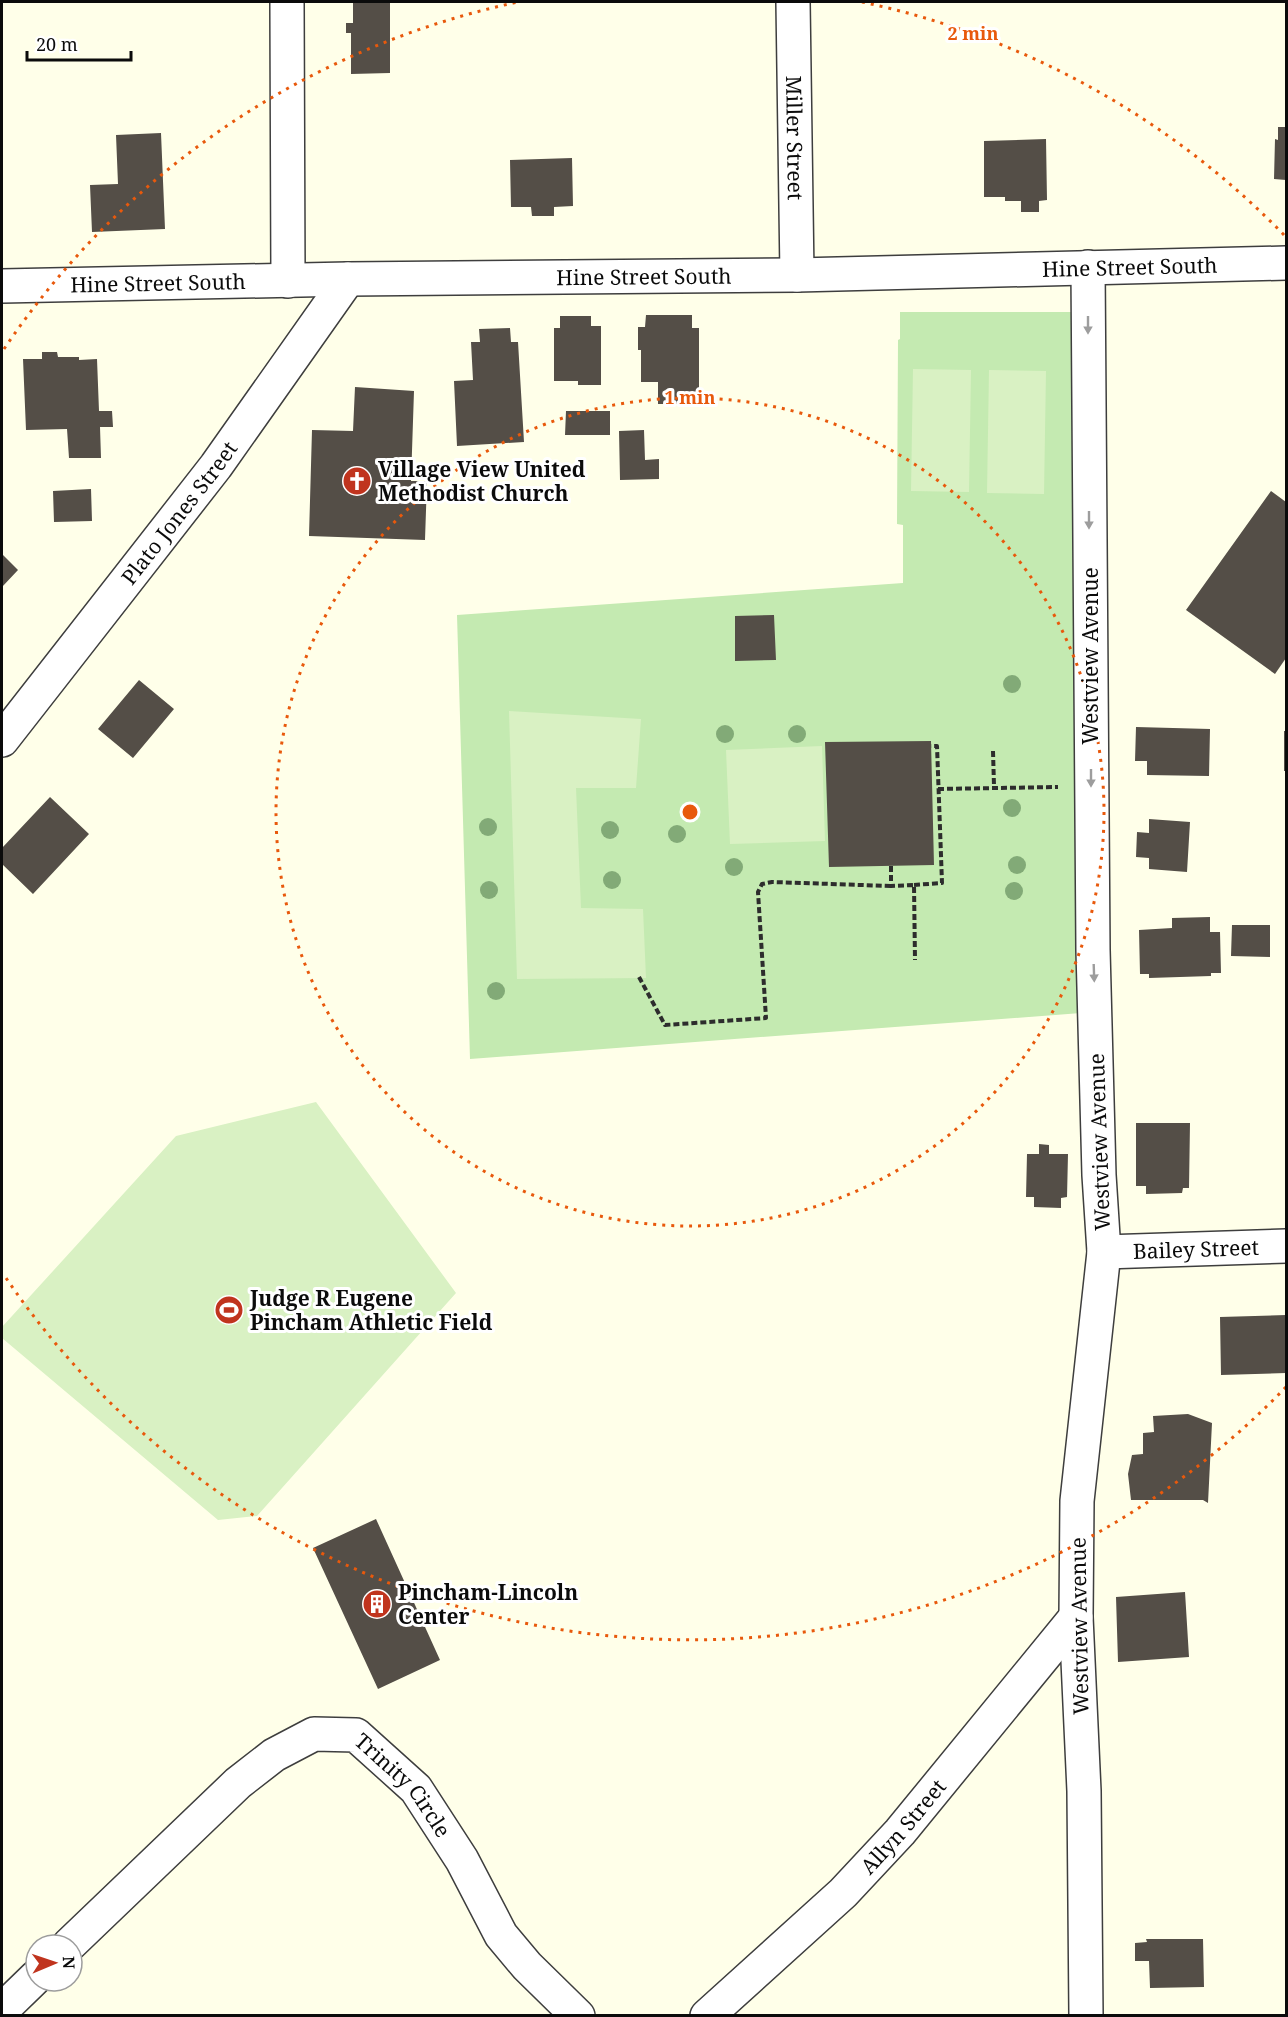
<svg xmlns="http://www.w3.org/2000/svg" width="1288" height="2017" viewBox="0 0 1288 2017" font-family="'Noto Serif',serif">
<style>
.green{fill:#c4eab1}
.pitch{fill:#d9f1c3}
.building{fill:#544e47}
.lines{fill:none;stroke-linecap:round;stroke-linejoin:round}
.minor-casing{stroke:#3e3e3e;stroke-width:36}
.path{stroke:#2d2d2d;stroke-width:4;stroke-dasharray:6 3;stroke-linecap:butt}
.minor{stroke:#fff;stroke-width:33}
.tree{fill:#82aa77}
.oneway{fill:#9d9d9d}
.ring{fill:none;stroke:#e8590c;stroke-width:3;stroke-dasharray:3 6}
.labels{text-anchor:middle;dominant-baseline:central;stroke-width:6;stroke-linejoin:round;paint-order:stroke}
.street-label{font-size:21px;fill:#0b0b0b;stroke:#fff}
.poi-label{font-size:21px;font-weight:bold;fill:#0b0b0b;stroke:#fff;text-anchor:start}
.centre{fill:#e8590c;stroke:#fff;stroke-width:3}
.ring-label{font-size:18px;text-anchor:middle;font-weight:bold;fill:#e8590c;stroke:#fff;stroke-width:6;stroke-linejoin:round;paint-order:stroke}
</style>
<rect width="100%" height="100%" fill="#ffffe9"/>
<path class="green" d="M900,312H1075L1081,1013L470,1059L457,615L903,583V525L897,524L898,340L900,339Z"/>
<path class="pitch" d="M913,369L971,370L969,492L911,491Z
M989,370L1046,371L1044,494L987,493Z
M509,711L641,719L636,788H576L581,908L643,909L646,978L517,979Z
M822,746L825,841L730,844L726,750Z
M316,1102L456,1293L257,1516L218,1520L2,1338V1327L176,1136Z"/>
<path class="building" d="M353,2H390V73L351,74V33H346V23H353Z
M1278,127H1286V180L1274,179L1275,139L1278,140Z
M161,133L165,229L92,232L90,185L118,184L116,135Z
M1046,139L1047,200L1039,201V212H1021V201H1005V197H984V141Z
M572,158L573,206L554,207V216H532L531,207H511L510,160Z
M646,315H692V328H699V404H658V382H641V350H638V327H645Z
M560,316H591V326H601V385H578V381H554V328H560Z
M510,328L511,342H518L524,442L457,446L454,381L473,380L471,342H480L479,329Z
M42,352H57L58,357H79V360L97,359L99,411H112L113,427H100L101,458H69L67,429L26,430L23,359H42Z
M355,387L414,391L411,481H427L425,540L309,536L312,430L353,431Z
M566,411H610V435H565Z
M644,430L645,460L659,459V479L620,480L619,431Z
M91,489L92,521L54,522L53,491Z
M1271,491L1286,502V658L1275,674L1186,610Z
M2,554L18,570L2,587Z
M774,615L776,660L735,661V616Z
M139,680L174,709L133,758L98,729Z
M1136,727L1210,729L1209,776L1147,775V761H1135Z
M1284,731H1286V771H1284Z
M931,741L934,865L829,867L825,742Z
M50,797L89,834L33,894L2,864V848Z
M1149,819L1190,822L1187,872L1149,869V858L1136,857L1137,832L1149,833Z
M1210,917V932H1220L1221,973H1211V976L1149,978V974H1140L1139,930L1172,928V918Z
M1232,925H1270V957L1231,956Z
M1136,1123H1190L1189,1188H1183L1182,1193L1146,1194V1186H1136Z
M1039,1144L1049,1145V1154H1068L1067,1197L1061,1198V1208L1034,1207V1197H1026L1027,1154H1039Z
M1286,1315V1373L1221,1375L1220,1317Z
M1188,1414L1212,1423L1208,1503L1203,1500H1131L1128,1474L1132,1455L1143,1454V1433L1154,1432L1153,1416Z
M376,1519L440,1660L378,1689L313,1548Z
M1185,1592L1189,1657L1118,1662L1116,1597Z
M1146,1939H1203L1204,1987L1150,1988L1149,1961H1135V1943L1147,1942Z"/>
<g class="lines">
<g class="minor-casing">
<g id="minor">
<path d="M287,2L288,281"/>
<path id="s1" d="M793,2L797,275"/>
<path id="s2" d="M2,286L348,279L797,275L1286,263"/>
<path id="s3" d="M2,740L216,466L348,279"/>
<path id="s4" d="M1104,1252L1286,1246"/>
<path id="s5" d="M69,1945L238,1783L274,1755L314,1734L356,1735L416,1789L462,1860L501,1935L527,1966L578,2016"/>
<path d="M2,2010L36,1977"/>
<path id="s6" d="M707,2016L843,1893L900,1832L1076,1617"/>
<path d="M1086,2016L1084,1791L1076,1617L1077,1501L1104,1252L1099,1175L1093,950L1088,267"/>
</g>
</g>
<path class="path" d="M993,751L994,786
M938,789L1058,787
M891,866V886L914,885L915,960
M914,885L942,883L937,746H931
M639,977L665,1025L766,1018L758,892L762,884L772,882L891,886"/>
<use href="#minor" class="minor"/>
</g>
<g class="tree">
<circle cx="1012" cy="684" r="9"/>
<circle cx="725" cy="734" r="9"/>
<circle cx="797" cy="734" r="9"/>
<circle cx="1012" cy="808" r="9"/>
<circle cx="488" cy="827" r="9"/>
<circle cx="610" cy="830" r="9"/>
<circle cx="677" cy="834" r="9"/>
<circle cx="1017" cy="865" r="9"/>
<circle cx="734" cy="867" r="9"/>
<circle cx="612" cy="880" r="9"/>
<circle cx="489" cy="890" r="9"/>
<circle cx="1014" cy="891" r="9"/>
<circle cx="496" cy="991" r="9"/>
</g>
<defs><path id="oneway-solid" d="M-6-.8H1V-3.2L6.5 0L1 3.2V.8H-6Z" transform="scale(1.5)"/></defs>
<g class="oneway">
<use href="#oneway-solid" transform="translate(1088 325) rotate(90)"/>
<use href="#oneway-solid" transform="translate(1089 520) rotate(90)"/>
<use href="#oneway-solid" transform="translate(1091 778) rotate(90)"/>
<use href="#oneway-solid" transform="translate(1094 973) rotate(88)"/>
</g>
<g class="ring">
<circle cx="690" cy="812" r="414"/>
<path d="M1286 1387A828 828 0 0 1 4 1275M4 349A828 828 0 0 1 518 2M862 2A828 828 0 0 1 1286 237"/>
</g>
<defs>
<g id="church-disc" transform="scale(1.5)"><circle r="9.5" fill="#c0341e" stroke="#fff"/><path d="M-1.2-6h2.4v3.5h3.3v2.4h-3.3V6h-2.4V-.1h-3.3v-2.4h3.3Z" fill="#fff"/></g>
<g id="stadium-disc" transform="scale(1.5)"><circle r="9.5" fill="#c0341e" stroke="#fff"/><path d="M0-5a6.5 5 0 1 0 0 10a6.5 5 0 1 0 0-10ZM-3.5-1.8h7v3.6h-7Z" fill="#fff"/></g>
<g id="building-disc" transform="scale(1.5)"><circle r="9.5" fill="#c0341e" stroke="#fff"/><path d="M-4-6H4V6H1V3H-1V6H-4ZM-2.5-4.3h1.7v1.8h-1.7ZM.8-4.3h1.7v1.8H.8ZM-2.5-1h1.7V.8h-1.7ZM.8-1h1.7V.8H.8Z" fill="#fff"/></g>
</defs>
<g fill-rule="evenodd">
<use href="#church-disc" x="357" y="481"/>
<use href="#stadium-disc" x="229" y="1310"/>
<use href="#building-disc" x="377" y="1604"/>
</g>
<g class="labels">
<g class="street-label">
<text stroke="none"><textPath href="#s1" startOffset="136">Miller Street</textPath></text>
<text stroke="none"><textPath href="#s2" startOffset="1128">Hine Street South</textPath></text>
<text stroke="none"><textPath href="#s2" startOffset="642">Hine Street South</textPath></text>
<text stroke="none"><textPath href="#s2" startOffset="156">Hine Street South</textPath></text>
<text stroke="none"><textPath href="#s3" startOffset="288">Plato Jones Street</textPath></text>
<text transform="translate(1090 656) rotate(-90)">Westview Avenue</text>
<text transform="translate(1099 1142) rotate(-92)">Westview Avenue</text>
<text stroke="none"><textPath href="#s4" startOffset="92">Bailey Street</textPath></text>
<text transform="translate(1079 1626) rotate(-91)">Westview Avenue</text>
<text stroke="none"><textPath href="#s5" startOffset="436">Trinity Circle</textPath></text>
<text stroke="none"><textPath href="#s6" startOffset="273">Allyn Street</textPath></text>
</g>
<g class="poi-label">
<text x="378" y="469">Village View United<tspan x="378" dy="24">Methodist Church</tspan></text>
<text x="250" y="1298">Judge R Eugene<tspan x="250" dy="24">Pincham Athletic Field</tspan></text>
<text x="398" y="1592">Pincham-Lincoln<tspan x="398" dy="24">Center</tspan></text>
</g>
</g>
<circle cx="690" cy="812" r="9" class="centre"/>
<g class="ring-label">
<text x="973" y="40">2 min</text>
<text x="690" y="404">1 min</text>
</g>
<rect width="1288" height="2017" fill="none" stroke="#0b0b0b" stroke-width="6"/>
<g transform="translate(54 1963) rotate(88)"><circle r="28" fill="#ffffff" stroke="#9d9d9d" stroke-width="1.5"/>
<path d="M0-4.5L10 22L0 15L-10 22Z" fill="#c0341e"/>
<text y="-9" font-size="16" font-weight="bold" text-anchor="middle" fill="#0b0b0b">N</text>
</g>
<path d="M27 51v9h104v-9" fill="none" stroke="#0b0b0b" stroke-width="3"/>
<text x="36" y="51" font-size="18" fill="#0b0b0b" stroke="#ffffff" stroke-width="4.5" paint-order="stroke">20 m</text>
</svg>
